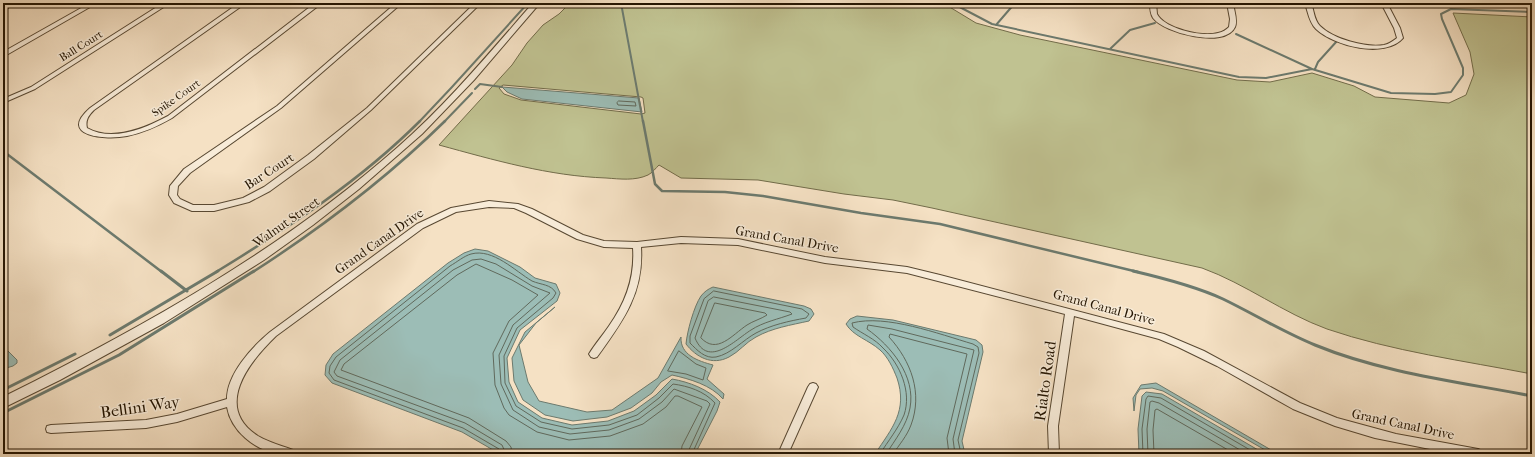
<svg xmlns="http://www.w3.org/2000/svg" width="1535" height="457" viewBox="0 0 1535 457" font-family="'IM FELL French Canon',serif">
<style>
.green{fill:#c0c291;stroke:#726c4a;fill-rule:evenodd}
.water{fill:#9cbdb6;stroke:#6c7a6e}
.lines{fill:none;stroke-linecap:round;stroke-linejoin:round}
.shore{stroke:#60695c;stroke-width:1}
.stream-far2{stroke:#6c7a6e;stroke-width:2}
.stream-far1{stroke:#6c7a6e;stroke-width:2.5}
.stream{stroke:#6c7a6e;stroke-width:3}
.minor-casing{stroke:#584832;stroke-width:2}
.tertiary-casing{stroke:#584832;stroke-width:2}
.minor{fill:#f8ecd9;fill-rule:evenodd}
.tertiary{fill:#f8ecd9;fill-rule:evenodd}
.labels{text-anchor:middle;dominant-baseline:central;stroke-width:3;stroke-linejoin:round;paint-order:stroke}
.far-street-label{font-size:11px;fill:#241502;stroke:#f8ecd9}
.street-label{font-size:13px;fill:#241502;stroke:#f8ecd9}
.near-street-label{font-size:16px;fill:#241502;stroke:#f8ecd9}
</style>
<rect width="100%" height="100%" fill="#f5e1c4"/>
<filter id="stains"><feTurbulence type="fractalNoise" baseFrequency=".005" numOctaves="4"/><feColorMatrix values="0 0 0 0 .2 0 0 0 0 .09 0 0 0 0 .02 0 0 0 .5 -.17"/></filter>
<radialGradient id="worn" r=".72"><stop offset=".6" stop-color="#630" stop-opacity="0"/><stop offset="1" stop-color="#630" stop-opacity=".3"/></radialGradient>
<path class="green" d="M570,3H943L976,23L1020,35L1237,80L1270,82L1312,73L1354,86L1375,97L1449,103L1466,95L1474,74L1470,52L1453,13L1532,17V374C1465,361 1391,351 1327,329C1283,313 1246,284 1202,268L932,208L893,200L844,194L758,180L681,178L659,165C656,168 652,173 648,175C635,181 620,179 606,178C549,176 494,160 439,145L512,65L527,43L543,25L559,14ZM503,85L641,97L643,98L645,113L641,114L521,100L504,94L499,88Z"/>
<path class="water" d="M502,87L639,98L642,112L522,99L507,92Z
M475,249L488,251L520,267L535,278L556,284L560,293L557,301L520,330L507,358L509,382L518,402L542,418L572,425L608,421L634,411L656,395L672,379C689,382 708,389 720,402L717,411L695,454H500L462,432L332,383L325,375L326,365L333,354L448,263L464,253Z
M713,287L804,306L811,309L814,314L809,321C791,325 772,328 756,337C746,342 739,352 729,357C712,366 696,357 686,344C687,332 694,306 701,296C704,292 708,289 713,287Z
M555,307L536,323L519,345L528,382L539,401L587,412L612,410L658,378L681,337C680,355 698,361 713,365L707,379L724,394L723,399C711,385 690,379 672,375L661,382L652,393L631,408L607,417L573,421L545,415L523,400L514,381L512,358L525,332Z
M857,316L893,320L976,340L982,345L983,352L962,441L965,454H875C892,428 908,411 897,378C893,368 888,357 880,350C869,340 853,336 846,324L850,319Z
M3,346L17,360V363L13,366L3,369Z
M1156,383L1278,454H1272L1163,391L1152,388L1140,389L1136,395L1134,411L1133,398L1141,385Z
M1146,392L1162,394L1265,454H1139L1138,429L1142,396Z"/>
<g class="lines">
<path class="shore" d="M619,101L635,102L636,106L618,105L617,103Z
M714,291L802,309L809,314L806,318C789,321 771,325 756,333C743,340 731,354 716,357C705,359 697,350 690,343V336L704,299Z
M714,297L790,312L792,314C779,319 763,322 751,330C735,340 708,369 695,338L708,301Z
M715,303L765,313L767,315C761,319 753,321 747,325C732,335 717,355 701,338Z
M679,351L696,364L706,368L703,380L686,374L668,371Z
M501,454L499,449L463,428L334,380L329,373L330,366L336,357L450,266C457,262 464,256 471,254C493,248 515,271 532,281C541,285 551,284 556,293L553,298L517,328L504,356L505,383L516,406L541,422L572,429L609,425L637,415L659,398L673,384C688,386 704,391 715,403L692,454
M506,454L502,445L465,423L337,376L334,372L340,360L453,270L472,260L481,259L496,264L532,286L550,293L513,325L499,355L501,384L513,410L539,427L570,434L609,430L639,419L662,402L674,389L707,401L710,404L687,454
M512,454L511,447L506,441L469,418L341,370L344,364L457,275L476,264L512,280L538,295L509,321L493,353L495,385L504,408L509,415L537,432L569,440L610,436L643,424L666,407L675,396H678L702,407L682,446L681,454
M880,454C888,441 898,429 904,415C912,392 900,364 883,348C875,339 863,334 853,327L852,323C886,314 939,334 973,344L978,347L979,353L958,440L961,454
M886,454C895,440 907,425 910,408C916,376 891,346 867,329L868,325L892,329L974,350L953,439L955,454
M893,454C899,445 907,436 911,425C923,393 911,361 889,337L890,334L967,354L947,438L949,454
M1143,454L1142,429L1146,399L1148,396L1161,398L1257,454
M1148,454L1147,429L1150,402L1152,401L1159,403L1247,454
M1154,454L1153,430L1155,410L1157,409L1235,454"/>
<path class="stream-far2" d="M621,3L643,122
M952,3L992,24L1239,77L1266,78L1312,69L1391,93L1435,94L1451,92L1463,75V68L1442,19L1441,14L1451,9L1532,12
M1525,3L1532,6
M996,25L1015,3
M1236,34L1312,69
M1110,49L1130,30L1155,23
M1315,69L1318,62L1337,41
M475,89L480,84L502,87
M419,122L452,87L528,3
M444,122L472,93"/>
<path class="stream-far1" d="M643,121L655,184L662,191L725,192L763,196L861,213L940,224L1138,272
M3,151L162,272
M216,272C288,228 360,181 420,121
M253,272C321,228 387,178 445,121"/>
<path class="stream" d="M161,271L187,291
M1133,271C1163,278 1195,286 1223,299C1254,314 1283,332 1315,345C1383,373 1460,382 1532,396
M110,335L218,271
M3,390L75,354
M3,413L119,355L254,271"/>
<g class="minor-casing">
<path id="minor" d="M6,3H12L5,11L3,12V6Z
M90,3H97L3,57V52Z
M163,3H170L35,89L3,103V99L31,87Z
M239,3H246L94,110C89,115 85,120 87,128C112,142 144,129 168,116L315,3H322L172,118C158,126 143,133 127,136C107,140 57,137 90,108Z
M396,3H402L281,108L190,173L178,186L177,195L180,199L193,205H214L243,198L264,187L308,155L367,108L475,3H481L371,110L314,159L270,191L249,202L214,211H192L174,203L169,195L170,186L184,169L277,106Z
M1150,3H1156L1157,14C1165,29 1202,37 1218,33C1223,32 1226,30 1229,27L1230,19L1227,3H1233C1234,10 1238,21 1235,27C1225,49 1164,33 1153,18C1150,13 1150,8 1150,3Z
M1305,3H1311C1314,10 1314,20 1320,26C1333,39 1366,48 1384,45C1389,44 1393,41 1397,38L1394,28L1381,3H1387L1400,28L1403,38C1385,59 1334,46 1316,29C1309,22 1308,12 1305,3Z
M489,201L518,204L532,209L583,235L604,241L637,242L681,237L738,239L825,257L907,267L940,275L1164,334L1204,351L1300,403L1337,418L1396,434L1478,449L1482,451L1483,454H1455L1375,438L1335,426L1293,409L1217,366L1178,347L1159,339L1074,316L1058,426L1059,454H1049L1048,426L1065,314L907,273L825,263L738,245L681,243L641,247C644,293 623,321 597,357L594,358L591,357L589,354C595,344 603,335 609,326C626,302 635,277 633,248L604,247L577,239L526,213L514,208L489,207L456,212L423,228L276,336C249,362 213,407 258,436C270,443 283,446 296,451L297,454C291,454 284,455 278,454C255,450 231,431 227,407L177,422L146,428L51,433L47,432L46,429L47,426L51,425L146,420L177,414L227,399C227,374 252,347 270,332L417,224L451,208Z
M813,383L816,384L818,387L788,454H778L808,387L810,384Z"/>
</g>
<g class="tertiary-casing">
<path id="tertiary" d="M533,3H540L474,80L422,134L359,189L313,225L264,260L164,323L60,380L3,408V397C143,327 280,251 398,147C448,103 490,52 533,3Z"/>
</g>
<use href="#minor" class="minor"/>
<use href="#tertiary" class="tertiary"/>
</g>
<g class="labels">
<g class="far-street-label">
<text transform="translate(81 46) rotate(-32)">Ball Court</text>
<text transform="translate(176 98) rotate(-35)">Spike Court</text>
</g>
<g class="street-label">
<text transform="translate(269 171) rotate(-33)">Bar Court</text>
<text transform="translate(286 222) rotate(-35)">Walnut Street</text>
<text transform="translate(787 239) rotate(10)">Grand Canal Drive</text>
<text transform="translate(379 241) rotate(-35)">Grand Canal Drive</text>
<text transform="translate(1104 307) rotate(15)">Grand Canal Drive</text>
<text transform="translate(1403 424) rotate(12)">Grand Canal Drive</text>
</g>
<g class="near-street-label">
<text transform="translate(1045 381) rotate(-82)">Rialto Road</text>
<text transform="translate(140 407) rotate(-8)">Bellini Way</text>
</g>
</g>
<rect width="1535" height="457" fill="none" stroke="#f5e1c4" stroke-width="16"/>
<rect x="4" y="4" width="1527" height="449" fill="none" stroke="#241502" stroke-width="2"/>
<rect x="8" y="8" width="1519" height="441" fill="none" stroke="#241502"/>
<rect width="100%" height="100%" filter="url(#stains)"/>
<rect width="100%" height="100%" fill="url(#worn)"/>
</svg>
